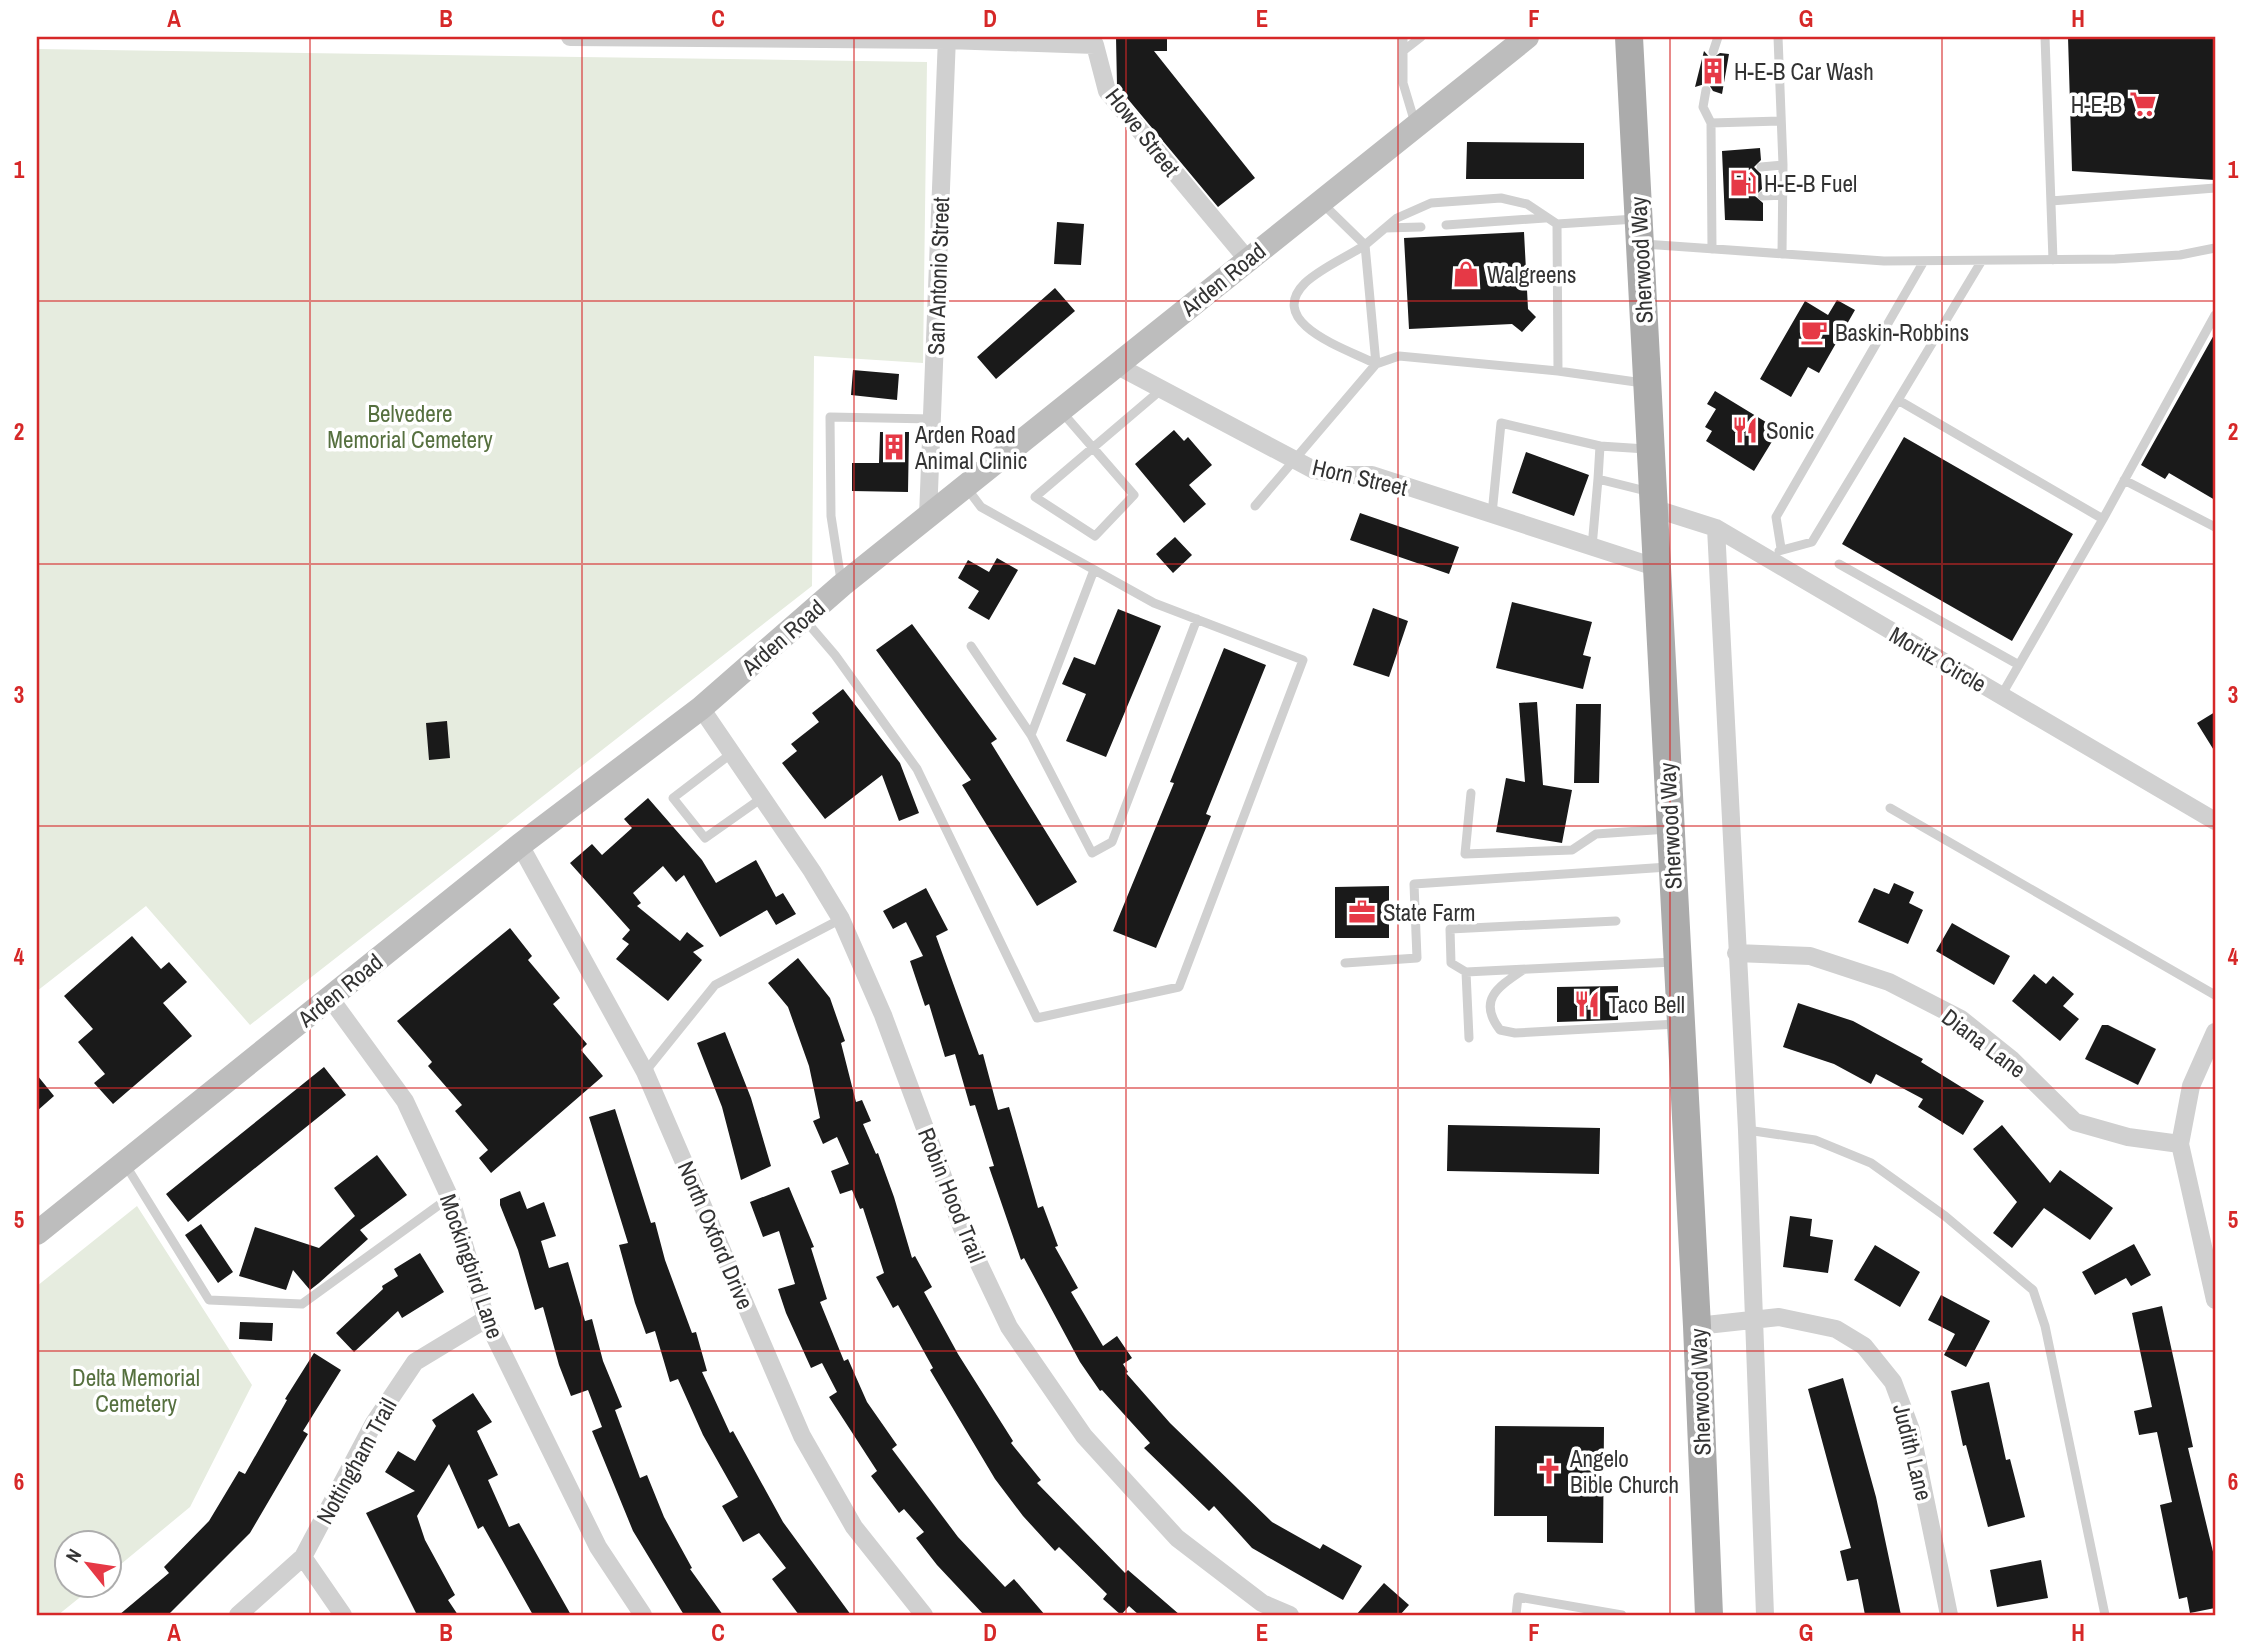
<svg xmlns="http://www.w3.org/2000/svg" width="2252" height="1652" viewBox="0 0 2252 1652" font-family="'Archivo Narrow',sans-serif">
<style>
.green{fill:#e6ecdf}
.building{fill:#1a1a1a}
.lines{fill:none;stroke-linecap:round;stroke-linejoin:round}
.lane{stroke:#d0d0d0;stroke-width:9}
.street{stroke:#d0d0d0;stroke-width:18}
.secondary{stroke:#bdbdbd;stroke-width:24}
.primary{stroke:#ababab;stroke-width:28}
.grid{fill:none;stroke:#d62828;stroke-width:2;stroke-opacity:0.55}
.labels{text-anchor:middle;dominant-baseline:central;stroke-width:7;stroke-linejoin:round;paint-order:stroke}
.poi-label{font-size:23px;fill:#333;stroke:#fff;text-anchor:start}
.street-label{font-size:23px;fill:#333;stroke:#fff}
.park-label{font-size:23px;fill:#56703f;stroke:#fff}
.neatline{fill:none;stroke:#d62828;stroke-width:2.5}
.grid-label{font-size:23px;text-anchor:middle;font-weight:bold;fill:#d62828}
</style>
<rect width="100%" height="100%" fill="#fff"/>
<path class="green" d="M37,49L927,62L923,363L814,356L812,586L250,1025L146,906L37,991Z
M137,1206L252,1385L190,1507L109,1574L108,1544H66V1586H94L58,1615H37V1286Z"/>
<path class="building" d="M1116,37H1167V51H1154L1255,178L1218,207L1117,86Z
M2068,37H2215V180L2072,171Z
M1704,51L1711,59L1720,53L1729,54L1722,94L1713,91L1708,83L1695,87Z
M1467,142L1584,143V179H1466Z
M1760,148L1761,160L1754,167L1761,174L1762,189L1755,196L1763,203V221L1725,220L1722,151Z
M1057,222L1084,224L1081,265L1054,264Z
M1524,232L1528,309L1536,317L1522,332L1512,324L1409,329L1404,238Z
M1055,288L1075,311L996,379L977,357Z
M1837,300L1855,310L1819,373L1808,367L1791,397L1760,379L1805,301L1828,315Z
M2215,333V500L2169,473L2165,479L2141,465Z
M853,370L899,374L897,400L851,395Z
M1715,391L1779,430L1754,471L1706,441L1712,431L1705,427L1716,409L1707,404Z
M1174,430L1184,441L1188,437L1212,465L1189,485L1206,504L1184,523L1135,464Z
M880,432H909L908,492L852,491V463H879Z
M1904,437L2073,534L2012,641L1842,544Z
M1526,452L1589,475L1574,516L1512,493Z
M1360,513L1459,547L1449,574L1350,540Z
M1175,537L1192,555L1173,573L1156,554Z
M997,558L1018,570L989,620L968,608L979,591L958,578L968,560L989,572Z
M1512,602L1592,622L1583,655L1591,657L1583,689L1496,668Z
M1373,608L1408,621L1389,677L1353,665Z
M1118,609L1161,626L1106,757L1066,741L1086,694L1062,684L1074,657L1095,665Z
M912,624L997,739L991,743L1077,882L1037,906L962,785L971,780L876,650Z
M1224,648L1266,665L1206,814L1211,816L1156,948L1113,931L1174,783L1170,782Z
M843,689L900,763L919,813L899,821L882,775L825,819L782,763L797,751L791,744L819,722L812,713Z
M1537,702L1543,785L1572,790L1562,843L1496,832L1506,778L1525,782L1519,703Z
M1576,704H1601L1599,783H1574Z
M2215,712V752L2197,723Z
M447,721L450,758L429,760L426,723Z
M648,798L702,860L716,883L756,860L776,897L783,893L796,914L776,925L767,910L720,937L684,875L676,882L663,866L633,893L641,903L637,906L680,941L687,932L704,946L693,952L702,960L668,1001L616,959L629,944L622,939L630,930L570,863L592,844L602,855L632,828L624,819Z
M1894,883L1914,892L1909,903L1923,910L1908,944L1858,922L1874,888L1889,894Z
M1389,886V938H1335V887Z
M926,888L948,930L936,936L979,1055L983,1054L998,1110L1009,1107L1038,1208L1043,1206L1058,1246L1055,1247L1078,1288L1071,1292L1103,1346L1117,1336L1132,1358L1123,1364L1128,1372L1126,1373L1170,1423L1272,1522L1320,1549L1323,1544L1362,1566L1343,1600L1252,1548L1214,1506L1209,1511L1144,1448L1150,1443L1102,1390L1100,1391L1080,1362L1024,1258L1021,1260L989,1167L994,1166L975,1105L970,1106L955,1054L945,1057L929,1004L925,1006L910,961L923,956L906,922L893,929L883,911Z
M1952,923L2010,956L1994,985L1936,951Z
M510,928L532,956L528,960L560,998L553,1004L587,1044L581,1050L603,1076L491,1173L479,1158L488,1150L455,1111L462,1105L428,1066L432,1062L397,1021Z
M132,936L161,969L169,962L187,982L163,1003L192,1036L113,1104L94,1083L105,1074L78,1042L93,1029L64,996Z
M798,958L830,998L845,1041L841,1043L856,1102L862,1100L871,1121L863,1124L876,1154L878,1153L894,1197L912,1258L915,1256L932,1287L924,1292L958,1354L1013,1441L1011,1443L1041,1480L1037,1483L1125,1573L1128,1570L1180,1615H1139L1129,1606L1121,1615L1103,1599L1107,1594L1059,1547L1055,1551L1023,1516L995,1479L930,1370L933,1368L898,1305L893,1308L876,1277L884,1273L863,1208L860,1209L852,1190L840,1194L831,1171L849,1164L837,1137L823,1144L813,1121L820,1118L809,1066L788,1007L768,983Z
M2034,974L2046,984L2053,976L2074,994L2063,1006L2079,1019L2060,1041L2012,1001Z
M1618,986V1020L1557,1022V987Z
M1798,1003L1853,1021L1923,1059L1921,1062L1984,1101L1963,1135L1918,1107L1923,1099L1876,1074L1871,1084L1834,1064L1783,1047Z
M2102,1025H2108L2156,1049L2138,1085L2085,1059Z
M725,1032L751,1098L771,1166L741,1180L722,1107L697,1043Z
M324,1067L346,1095L188,1222L166,1194Z
M37,1075L54,1096L37,1111Z
M615,1109L651,1223L655,1222L665,1260L692,1333L696,1332L707,1371L702,1372L730,1433L733,1431L783,1522L851,1615H799L772,1579L786,1568L759,1533L743,1542L722,1506L738,1497L703,1435L678,1379L670,1382L655,1331L646,1334L635,1303L619,1245L628,1243L589,1117Z
M1448,1125L1600,1128L1599,1174L1447,1171Z
M2002,1125L2050,1183L2060,1170L2113,1208L2090,1240L2044,1208L2012,1248L1993,1233L2017,1202L1973,1149Z
M377,1155L407,1195L360,1230L368,1239L319,1283L310,1290L293,1270L286,1290L239,1276L255,1227L319,1248L355,1216L334,1188Z
M789,1187L814,1247L811,1248L827,1299L820,1302L844,1361L848,1359L867,1402L897,1445L892,1449L958,1537L1005,1587L1014,1579L1045,1615H984L937,1565L916,1538L924,1532L904,1509L899,1513L871,1476L877,1471L829,1397L837,1392L822,1363L811,1368L786,1313L778,1289L795,1284L779,1231L763,1237L750,1202Z
M520,1191L527,1209L544,1202L556,1236L541,1241L549,1268L568,1262L585,1321L592,1319L603,1361L622,1407L615,1410L640,1478L647,1475L664,1517L692,1568L690,1569L723,1615H684L633,1531L592,1431L602,1427L588,1390L571,1396L559,1365L543,1307L535,1310L518,1250L500,1205V1199Z
M1790,1216L1812,1219L1810,1236L1833,1240L1828,1273L1783,1267Z
M201,1224L233,1272L218,1283L185,1235Z
M2134,1244L2151,1275L2131,1286L2126,1278L2095,1295L2082,1272Z
M1875,1245L1920,1272L1900,1307L1854,1280Z
M420,1253L444,1292L402,1318L398,1311L354,1352L336,1333L383,1289L382,1286L398,1276L394,1269Z
M1941,1295L1990,1321L1966,1367L1944,1355L1955,1334L1928,1320Z
M2162,1306L2193,1447L2188,1448L2215,1560V1608L2190,1613L2187,1597L2179,1599L2160,1505L2172,1502L2157,1432L2139,1435L2134,1411L2152,1407L2132,1313Z
M240,1322L273,1323L272,1341L239,1339Z
M314,1353L341,1370L303,1431L308,1434L250,1533L168,1615H119L169,1573L164,1567L209,1521L239,1471L245,1474L287,1400L285,1399Z
M1843,1378L1876,1497L1901,1615H1865L1858,1579L1847,1581L1840,1551L1851,1548L1808,1389Z
M1989,1382L2006,1460L2010,1459L2025,1517L1988,1527L1966,1445L1963,1446L1951,1391Z
M473,1393L492,1422L477,1431L498,1475L488,1480L509,1527L519,1523L571,1615H533L483,1526L478,1529L449,1464L417,1516L425,1540L455,1595L448,1600L458,1615H417L366,1513L415,1491L385,1472L398,1451L415,1461L436,1426L432,1420Z
M1495,1426L1604,1427L1603,1543L1547,1542V1516H1494Z
M2041,1560L2048,1598L1997,1607L1990,1570Z
M1384,1583L1409,1605L1400,1615H1356Z"/>
<g class="lines">
<path class="lane" d="M1403,37V83L1415,123
M1778,37L1783,165L1782,254
M2045,37L2053,260
M1403,51L1421,37
M1713,52L1718,37
M1706,90L1703,107L1711,123
M1761,167L1783,165
M1762,196L1783,195
M2051,201L2215,188
M1323,204L1365,245C1347,257 1321,268 1305,283C1264,324 1350,350 1376,364
M1446,225L1545,218
M1385,228L1421,227
M1644,244L1884,261L2115,259L2180,255L2215,248
M1712,249L1711,123L1781,121
M1981,262L1898,400L2103,519L2215,315
M1376,364L1365,245L1397,218L1431,203L1501,198L1527,204L1557,224
M1558,371L1643,383
M1061,411L1134,495L1095,536L1035,497L1162,389
M1646,449L1600,446L1598,479L1650,492
M2124,480L2215,527
M1255,506L1376,364L1399,356L1558,371L1557,224L1636,219
M1492,514L1501,423L1600,446
M1592,547L1598,479
M1781,548L1776,517L1924,261
M1779,551L1812,542L1898,400
M1839,564L2019,665
M841,580L831,516L830,417L932,419
M805,620L835,655L917,769L1037,1018L1179,987L1303,660L1154,603L981,507L966,487
M971,646L1031,735L1094,570
M2001,696L2103,519
M1031,735L1092,853L1112,842L1197,619
M732,753L673,798L705,838L762,798
M1471,793L1465,854L1572,850L1596,834L1668,829
M1890,808L2215,995
M1345,963L1417,958L1414,884L1668,867
M1523,970C1498,987 1477,1000 1500,1030L1515,1033L1677,1024
M1466,972L1451,963L1450,929L1616,921
M1469,1038L1466,972L1674,962
M645,1072L715,985L841,919
M1747,1130L1815,1140L1871,1163L1945,1216L2033,1290L2045,1326L2105,1615
M125,1164L209,1300L302,1304L450,1197
M1516,1615L1518,1597L1622,1615"/>
<path class="street" d="M570,37L947,40L1095,45L1107,91L1247,259
M1116,365L1314,470L1342,475H1372L1658,568
M1656,509L1716,528L2215,821
M928,516L947,37
M1716,528L1747,1130L1765,1615
M701,708L812,871L841,919L883,1015L962,1228L1009,1327L1084,1436L1177,1538L1262,1603L1290,1615
M520,845L645,1072L802,1436L854,1527L924,1615
M1736,953L1810,956L1889,982L1961,1019L2011,1059L2075,1122L2128,1137L2180,1144
M330,998L405,1101L451,1200L486,1319L598,1547L643,1615
M2215,1032L2191,1086L2180,1144L2215,1300
M1697,1326L1779,1317L1836,1329L1864,1346L1893,1382L1911,1430L1949,1615
M303,1557L343,1615
M238,1615L303,1557L374,1423L415,1362L486,1319"/>
<path class="secondary" d="M37,1233L520,845L701,708L842,585L1527,37"/>
<path class="primary" d="M1629,37L1697,1326L1709,1615"/>
</g>
<path class="grid" d="M310,37V1615M582,37V1615M854,37V1615M1126,37V1615M1398,37V1615M1670,37V1615M1942,37V1615M37,301H2215M37,564H2215M37,826H2215M37,1088H2215M37,1351H2215"/>
<defs>
<g id="building-bare" transform="scale(2.1)"><path d="M-4-6H4V6H1V3H-1V6H-4ZM-2.5-4.3h1.7v1.8h-1.7ZM.8-4.3h1.7v1.8H.8ZM-2.5-1h1.7V.8h-1.7ZM.8-1h1.7V.8H.8Z" fill="#e63946" stroke="#fff" stroke-width="2.5" paint-order="stroke"/></g>
<g id="supermarket-bare" transform="scale(2.1)"><path d="M-6-5.5h2.5l.6 2H6L4.5 2H-2.5L-4.4-4H-6ZM-1.5 3.2a1.3 1.3 0 1 0 .1 0ZM3 3.2a1.3 1.3 0 1 0 .1 0Z" fill="#e63946" stroke="#fff" stroke-width="2.5" paint-order="stroke"/></g>
<g id="fuel-bare" transform="scale(2.1)"><path d="M-5.5-6h7V0h2V4h1.3V-2.5L3-4.5l.8-.8L6-3V5H2.5V1h-1V6h-7ZM-4.2-4.7v3.2H.2V-4.7Z" fill="#e63946" stroke="#fff" stroke-width="2.5" paint-order="stroke"/></g>
<g id="shop-bare" transform="scale(2.1)"><path d="M-5-2.5h2.3a2.7 3.5 0 0 1 5.4 0H5L5.5 6h-11ZM-1.5-2.5h3a1.5 2.3 0 0 0-3 0Z" fill="#e63946" stroke="#fff" stroke-width="2.5" paint-order="stroke"/></g>
<g id="cafe-bare" transform="scale(2.1)"><path d="M-5.5-4.5H6V0H3Q3 3.5 0 3.5H-2.5Q-5.5 3.5-5.5 0ZM3-3.2v2h1.7v-2ZM-6 4.5H4V6H-6Z" fill="#e63946" stroke="#fff" stroke-width="2.5" paint-order="stroke"/></g>
<g id="restaurant-bare" transform="scale(2.1)"><path d="M-5-6h1v4h1v-4h1v4h1v-4h1v5L-1.5 .5V6h-2V.5L-5-1ZM5-6V6H3V1.5H1.5Q1.5-4 5-6Z" fill="#e63946" stroke="#fff" stroke-width="2.5" paint-order="stroke"/></g>
<g id="office-bare" transform="scale(2.1)"><path d="M-6-3h4V-5.5h4V-3h4V5H-6ZM-1-4.5V-3h2v-1.5ZM-6 0V1H6V0Z" fill="#e63946" stroke="#fff" stroke-width="2.5" paint-order="stroke"/></g>
<g id="church-bare" transform="scale(2.1)"><path d="M-1.2-6h2.4v3.5h3.3v2.4h-3.3V6h-2.4V-.1h-3.3v-2.4h3.3Z" fill="#e63946" stroke="#fff" stroke-width="2.5" paint-order="stroke"/></g>
</defs>
<g fill-rule="evenodd">
<use href="#building-bare" x="1713" y="71"/>
<use href="#supermarket-bare" x="2143" y="104"/>
<use href="#fuel-bare" x="1743" y="183"/>
<use href="#shop-bare" x="1466" y="274"/>
<use href="#cafe-bare" x="1814" y="332"/>
<use href="#restaurant-bare" x="1745" y="430"/>
<use href="#building-bare" x="894" y="447"/>
<use href="#office-bare" x="1362" y="912"/>
<use href="#restaurant-bare" x="1587" y="1004"/>
<use href="#church-bare" x="1549" y="1471"/>
</g>
<g class="labels">
<g class="poi-label">
<text x="1734" y="71">H-E-B Car Wash</text>
<text x="2122" y="104" text-anchor="end">H-E-B</text>
<text x="1764" y="183">H-E-B Fuel</text>
<text x="1487" y="274">Walgreens</text>
<text x="1835" y="332">Baskin-Robbins</text>
<text x="1766" y="430">Sonic</text>
<text x="915" y="434">Arden Road<tspan x="915" dy="26">Animal Clinic</tspan></text>
<text x="1383" y="912">State Farm</text>
<text x="1608" y="1004">Taco Bell</text>
<text x="1570" y="1458">Angelo<tspan x="1570" dy="26">Bible Church</tspan></text>
</g>
<g class="street-label">
<text transform="translate(1143 132) rotate(52)">Howe Street</text>
<text transform="translate(1641 260) rotate(-93)">Sherwood Way</text>
<text transform="translate(938 276) rotate(-88)">San Antonio Street</text>
<text transform="translate(1223 279) rotate(-39)">Arden Road</text>
<text transform="translate(1360 477) rotate(13)">Horn Street</text>
<text transform="translate(783 637) rotate(-41)">Arden Road</text>
<text transform="translate(1938 659) rotate(30)">Moritz Circle</text>
<text transform="translate(1670 826) rotate(-93)">Sherwood Way</text>
<text transform="translate(340 990) rotate(-39)">Arden Road</text>
<text transform="translate(1984 1043) rotate(37)">Diana Lane</text>
<text transform="translate(952 1195) rotate(68)">Robin Hood Trail</text>
<text transform="translate(716 1235) rotate(67)">North Oxford Drive</text>
<text transform="translate(472 1266) rotate(71)">Mockingbird Lane</text>
<text transform="translate(1700 1392) rotate(-92)">Sherwood Way</text>
<text transform="translate(1913 1452) rotate(76)">Judith Lane</text>
<text transform="translate(356 1461) rotate(-61)">Nottingham Trail</text>
</g>
<g class="park-label">
<text x="410" y="413">Belvedere<tspan x="410" dy="26">Memorial Cemetery</tspan></text>
<text x="136" y="1377">Delta Memorial<tspan x="136" dy="26">Cemetery</tspan></text>
</g>
</g>
<rect width="2252" height="1652" fill="none" stroke="#ffffff" stroke-width="77"/>
<g transform="translate(88 1564) rotate(300)"><circle r="33" fill="#ffffff" stroke="#adadad" stroke-width="2"/>
<path d="M0-5L12 26L0 18L-12 26Z" fill="#e63946"/>
<text y="-10" font-size="19" font-weight="bold" text-anchor="middle" fill="#333333">N</text>
</g>
<rect x="38" y="38" width="2176" height="1576" class="neatline"/>
<g class="grid-label">
<text x="174" y="27">A</text>
<text x="446" y="27">B</text>
<text x="718" y="27">C</text>
<text x="990" y="27">D</text>
<text x="1262" y="27">E</text>
<text x="1534" y="27">F</text>
<text x="1806" y="27">G</text>
<text x="2078" y="27">H</text>
<text x="19" y="178">1</text>
<text x="2233" y="178">1</text>
<text x="19" y="440">2</text>
<text x="2233" y="440">2</text>
<text x="19" y="703">3</text>
<text x="2233" y="703">3</text>
<text x="19" y="965">4</text>
<text x="2233" y="965">4</text>
<text x="19" y="1228">5</text>
<text x="2233" y="1228">5</text>
<text x="19" y="1490">6</text>
<text x="2233" y="1490">6</text>
<text x="174" y="1641">A</text>
<text x="446" y="1641">B</text>
<text x="718" y="1641">C</text>
<text x="990" y="1641">D</text>
<text x="1262" y="1641">E</text>
<text x="1534" y="1641">F</text>
<text x="1806" y="1641">G</text>
<text x="2078" y="1641">H</text>
</g>
</svg>
